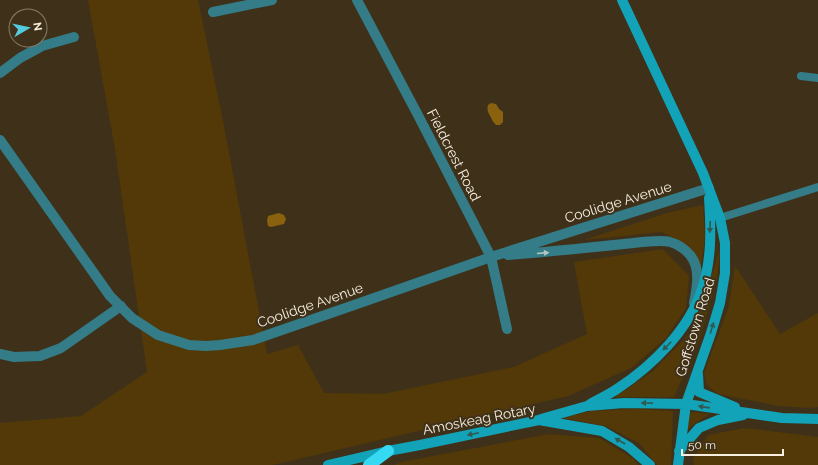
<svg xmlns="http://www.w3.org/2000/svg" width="818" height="465" viewBox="0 0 818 465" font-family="Raleway,sans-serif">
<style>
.green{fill:#523907}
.water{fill:#8a610f}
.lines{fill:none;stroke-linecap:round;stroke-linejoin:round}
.service{stroke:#337c88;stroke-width:8}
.minor{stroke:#337c88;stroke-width:10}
.tertiary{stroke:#337c88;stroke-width:10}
.secondary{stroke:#12a3b8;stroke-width:10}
.motorway{stroke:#36d9f2;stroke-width:12}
.oneway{fill:#2f5951}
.oneway2{fill:#b2c6c1}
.labels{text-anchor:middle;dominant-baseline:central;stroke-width:4;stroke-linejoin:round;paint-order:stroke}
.street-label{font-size:14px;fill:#f7eee0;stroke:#3f3119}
</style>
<rect width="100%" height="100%" fill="#3f3119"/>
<path class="green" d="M88,0H198L223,121L267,354L298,345L324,393L383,394L514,367L587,334L574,262L663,249L689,276L686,308L666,338L631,368L568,396L290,461L272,465H0V423L81,416L147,372L115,149Z
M703,205L705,237L701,268L689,246L662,232L584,240L667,213Z
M720,249L717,280L699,341L674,397H615L652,372L690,333L705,297Z
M735,266L780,334L818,313V407L809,408L778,406L764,403L718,394L707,385L704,373L729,306Z
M637,409L673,411L671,465H657L639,443L606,426L562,418L591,411Z
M690,412L710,414L698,421L687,430Z
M745,428L818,437V465H694L693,459L708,435Z
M549,434L599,438L634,459L638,465H394L401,462Z"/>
<path class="water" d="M491,103L496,104L499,109L503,112V122L500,125H496C494,123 493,121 492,120C490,114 486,112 488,105Z
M279,213L284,215L286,219L284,224L271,227L268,226L267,221L268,216Z"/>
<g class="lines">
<path class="service" d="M801,76L818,78
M720,218L818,187"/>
<path class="minor" d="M357,0L420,119L491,257L507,329
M213,12L272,0
M0,73L20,58L42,46L74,37
M0,354L14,357L40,356L61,348L121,306"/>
<path class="tertiary" d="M0,140L110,296L132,318L158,335L189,345L206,346L220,345L253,340L357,304L491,257L709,188
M508,255C547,252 586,248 624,244C637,243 658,239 670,242C678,244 686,250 690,255C701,268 697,288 694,303"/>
<path class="secondary" d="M622,0L703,173L720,218L725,243V273L720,303L711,333L686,404L678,465
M698,374L699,392L735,407
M590,404C599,399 608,395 617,389C652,366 689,330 702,289C712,260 711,228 709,198
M541,419L587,406L624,403L686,404L782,418L818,419
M679,451L699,428L718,420L743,415
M328,465L388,451L420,445L539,420L602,431L629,447L650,465"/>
<path class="motorway" d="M369,465L388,451"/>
</g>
<defs><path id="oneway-solid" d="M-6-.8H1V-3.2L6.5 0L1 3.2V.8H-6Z"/></defs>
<g class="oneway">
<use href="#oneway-solid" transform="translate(710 227) rotate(92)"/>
<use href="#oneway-solid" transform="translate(712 328) rotate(-73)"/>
<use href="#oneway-solid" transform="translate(667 346) rotate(135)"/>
<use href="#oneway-solid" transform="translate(647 403) rotate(-179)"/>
<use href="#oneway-solid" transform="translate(704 407) rotate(-172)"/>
<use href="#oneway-solid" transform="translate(473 434) rotate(168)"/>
<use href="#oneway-solid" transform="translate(620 441) rotate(-150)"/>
</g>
<use class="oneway2" href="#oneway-solid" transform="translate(543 253) rotate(-5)"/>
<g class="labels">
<g class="street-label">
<text transform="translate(454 155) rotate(63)">Fieldcrest Road</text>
<text transform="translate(618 202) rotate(-17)">Coolidge Avenue</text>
<text transform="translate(310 305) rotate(-19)">Coolidge Avenue</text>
<text transform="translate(695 327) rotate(-73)">Goffstown Road</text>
<text transform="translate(479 419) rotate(-11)">Amoskeag Rotary</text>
</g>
</g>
<g transform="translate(28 28) rotate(81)"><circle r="19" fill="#3f3119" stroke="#897d69"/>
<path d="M0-3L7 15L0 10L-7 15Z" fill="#54cade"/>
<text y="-6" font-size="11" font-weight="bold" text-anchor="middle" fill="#f7eee0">N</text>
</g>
<path d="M682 449v6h101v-6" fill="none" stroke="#f7eee0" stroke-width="2"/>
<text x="688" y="449" font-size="12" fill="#f7eee0" stroke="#3f3119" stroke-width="3" paint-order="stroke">50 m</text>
</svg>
